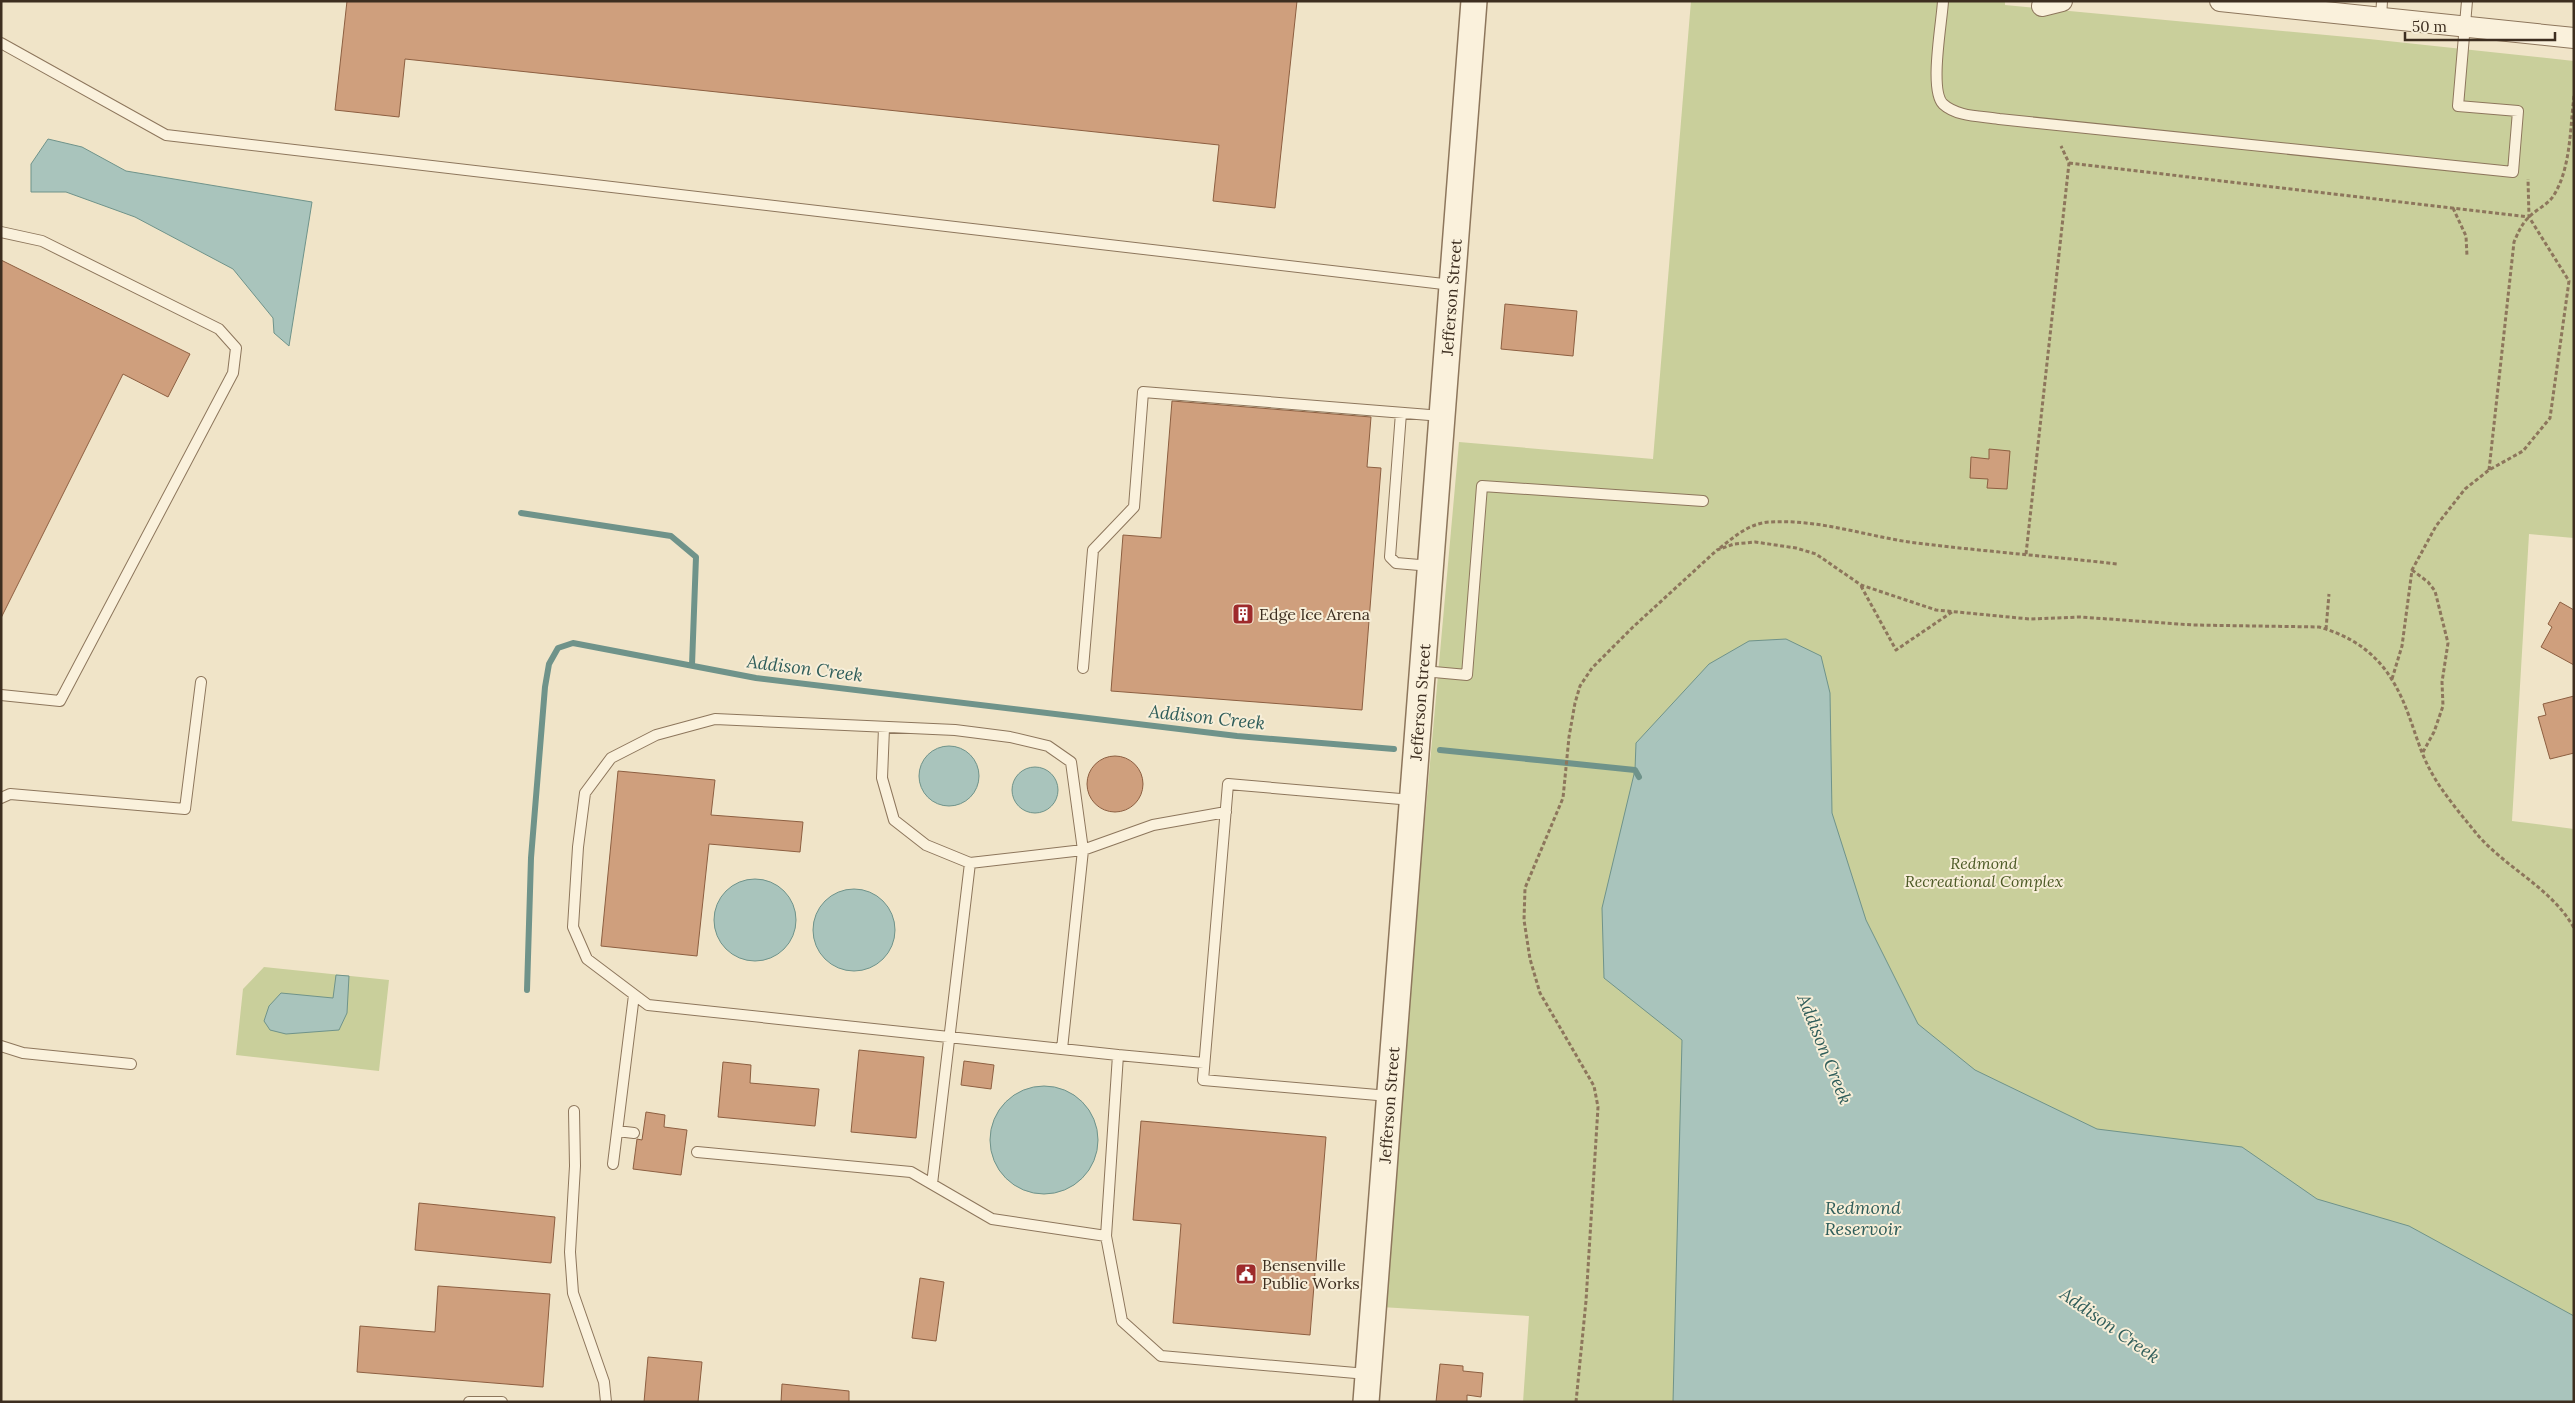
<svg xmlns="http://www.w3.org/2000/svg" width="2575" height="1403" viewBox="0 0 2575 1403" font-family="Lora,serif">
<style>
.green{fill:#c9cf9b}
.water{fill:#a9c4bc;stroke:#6f938a}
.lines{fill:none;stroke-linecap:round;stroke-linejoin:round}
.stream{stroke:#6f938a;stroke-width:6}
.building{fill:#cf9f7d;stroke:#8d5f41}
.service-casing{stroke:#8d765c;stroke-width:12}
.minor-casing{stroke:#8d765c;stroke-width:22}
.tertiary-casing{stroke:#8d765c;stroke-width:28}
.path{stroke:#8d765c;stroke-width:3;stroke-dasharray:4 2.5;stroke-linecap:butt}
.service{stroke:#faf1dc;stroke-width:10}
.minor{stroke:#faf1dc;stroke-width:20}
.tertiary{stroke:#faf1dc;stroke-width:25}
.labels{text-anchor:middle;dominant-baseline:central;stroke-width:4;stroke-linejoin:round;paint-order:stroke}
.street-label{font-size:16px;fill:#3d2e20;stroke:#f7eed8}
.poi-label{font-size:16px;fill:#3d2e20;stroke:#f7eed8;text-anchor:start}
.park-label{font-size:16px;font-style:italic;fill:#4d5a26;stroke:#f7eed8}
.water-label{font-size:18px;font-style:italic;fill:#2f5d5a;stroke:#f7eed8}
</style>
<rect width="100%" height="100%" fill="#f0e4c8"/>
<path class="green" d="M1691,1H2005V5L2369,39L2574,61V538L2529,534L2512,821L2574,829V1402H1523L1529,1316L1381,1307L1459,442L1653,459Z
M264,967L389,980L379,1071L236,1055L243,989Z"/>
<path class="water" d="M48,139L82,147L126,171L312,202L289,346L274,333L273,318L233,269L135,217L66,192H31V164Z
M1786,639L1821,656L1830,693L1832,813L1866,920L1918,1024L1975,1070L2097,1129L2242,1147L2317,1199L2409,1226L2574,1316V1402H1673L1682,1040L1604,978L1602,908L1635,770L1636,743L1709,664L1749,641Z
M919 776a30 30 0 1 1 60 0a30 30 0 1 1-60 0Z
M1012 790a23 23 0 1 1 46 0a23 23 0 1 1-46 0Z
M714 920a41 41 0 1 1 82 0a41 41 0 1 1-82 0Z
M813 930a41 41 0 1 1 82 0a41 41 0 1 1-82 0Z
M336,975L349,976L347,1013L339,1030L286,1034L270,1030L264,1021L269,1006L281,993L333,998Z
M990 1140a54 54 0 1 1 108 0a54 54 0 1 1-108 0Z"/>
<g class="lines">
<path class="stream" d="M521,513L671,536L696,557L692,665
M1440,750L1635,770L1639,777
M527,990L531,858L545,687L549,664L558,648L573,643L756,678L1237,736L1394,749"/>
</g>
<path class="building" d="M347,1H1297L1275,208L1213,201L1219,145L405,59L399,117L335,110Z
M1,260L190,354L168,397L123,374L1,618Z
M1505,304L1577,311L1573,356L1501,349Z
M1172,401L1371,417L1367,467L1381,468L1362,710L1111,691L1123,535L1161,538Z
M1989,449L2010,451L2007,489L1987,488L1988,479L1970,478L1971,457L1989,459Z
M2560,602L2574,610V665L2541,647L2552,627L2548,624Z
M2574,696V753L2550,759L2538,717L2546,715L2543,704Z
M1087 784a28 28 0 1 1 56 0a28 28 0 1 1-56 0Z
M618,771L715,780L711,815L803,822L800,852L709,844L697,956L601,946Z
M859,1050L924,1057L916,1138L851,1132Z
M964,1061L994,1065L991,1089L961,1085Z
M723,1062L751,1065L750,1083L819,1089L815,1126L718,1117Z
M646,1112L665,1115L664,1127L687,1130L681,1175L633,1169L637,1139L642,1140Z
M1141,1121L1326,1137L1310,1335L1173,1323L1181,1224L1133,1220Z
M419,1203L555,1217L551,1263L415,1250Z
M920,1278L944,1282L936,1341L912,1338Z
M438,1286L550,1294L543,1387L357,1372L360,1326L435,1332Z
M648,1357L702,1362L698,1402H644Z
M1440,1364L1463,1366V1371L1483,1373L1481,1397L1467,1395V1402H1436Z
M782,1384L849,1391V1402H781Z"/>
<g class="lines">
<g class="service-casing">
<path id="service" d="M1943,1C1942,22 1929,90 1943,104C1957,117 1982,116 1999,119L2513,172L2518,111L2458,106L2467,1
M2381,18L2382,1
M1,43L166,135L1452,285
M1,232L42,241L219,329L236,348L233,373L60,701L1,695
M1401,413L1390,557L1396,563L1431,566
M1083,668L1093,550L1134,507L1143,392L1442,416
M1423,671L1467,675L1482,486L1703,501
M884,728L882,778L894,820L926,845L970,863
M1,798L10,794L185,809L201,682
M1,1046L23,1053L131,1064
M1062,1049L1083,850L1071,762L1048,746L1010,737L955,730L715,719L656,735L611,758L585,793L578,847L573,927L587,959L648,1005L1118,1055
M1204,1063L1118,1055L1106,1236L1122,1321L1161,1356L1367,1374
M1389,1096L1203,1080L1228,784L1412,800
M574,1111L575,1166L570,1252L573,1293L604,1382L606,1402
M617,1131L634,1133
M697,1152L911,1172L992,1219L1106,1236
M613,1164L634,995
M932,1184L970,863L1083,850L1153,825L1226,812
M469,1402H502"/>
</g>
<g class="minor-casing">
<path id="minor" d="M2220,1L2574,38
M2042,6L2062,1"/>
</g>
<g class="tertiary-casing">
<g id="tertiary">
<path id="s1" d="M1366,1402L1474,1"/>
</g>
</g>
<path class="path" d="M2069,163L2529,217
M2453,208L2466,236L2467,256
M2489,470L2514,242C2518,233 2521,225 2528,218C2535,210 2548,205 2554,195C2571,167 2570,128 2574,96
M1720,548C1735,536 1750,523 1770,522C1817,519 1863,535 1909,542C1978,551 2048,556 2117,564
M2026,554L2069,163L2061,146
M2412,570L2428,582L2435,591L2448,643L2442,682L2443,706L2434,732L2423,752
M1861,586L1896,650L1952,612
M2326,629L2329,594
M2392,679L2402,646L2412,570L2436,526L2465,489L2489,470L2523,451L2550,418L2569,281L2529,217L2528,179
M1576,1402L1586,1301L1598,1107L1594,1086L1540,993L1530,959L1524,920L1525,888L1563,798L1569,737L1575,703L1580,686L1592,668L1633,627L1717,550L1734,544L1755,542L1796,548L1816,554L1861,585L1936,610L2029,619L2080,617L2193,625L2319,627C2368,641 2392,669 2409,716C2415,732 2420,750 2428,766C2440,790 2459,812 2476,833C2504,867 2552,888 2574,928"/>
<use href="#service" class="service"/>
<use href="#minor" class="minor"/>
<use href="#tertiary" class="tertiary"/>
</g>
<defs>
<g id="building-square" transform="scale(1.125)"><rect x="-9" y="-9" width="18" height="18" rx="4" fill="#9e2a2b" stroke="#f7eed8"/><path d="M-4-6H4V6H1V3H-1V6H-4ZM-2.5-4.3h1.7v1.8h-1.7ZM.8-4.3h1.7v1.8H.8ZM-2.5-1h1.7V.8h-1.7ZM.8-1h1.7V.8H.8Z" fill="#fff"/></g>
<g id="civic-square" transform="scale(1.125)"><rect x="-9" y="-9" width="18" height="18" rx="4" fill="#9e2a2b" stroke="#f7eed8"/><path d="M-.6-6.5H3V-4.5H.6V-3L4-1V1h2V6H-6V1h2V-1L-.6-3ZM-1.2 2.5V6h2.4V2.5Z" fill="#fff"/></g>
</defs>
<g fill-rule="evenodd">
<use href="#building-square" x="1243" y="614"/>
<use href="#civic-square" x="1246" y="1274"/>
</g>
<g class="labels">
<g class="street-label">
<text stroke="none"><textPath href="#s1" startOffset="1108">Jefferson Street</textPath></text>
<text stroke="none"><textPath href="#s1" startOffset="702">Jefferson Street</textPath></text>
<text stroke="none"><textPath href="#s1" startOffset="298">Jefferson Street</textPath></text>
</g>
<g class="poi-label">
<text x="1259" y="614">Edge Ice Arena</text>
<text x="1262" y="1265">Bensenville<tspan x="1262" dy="18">Public Works</tspan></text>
</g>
<g class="park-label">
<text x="1984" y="863">Redmond<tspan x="1984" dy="18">Recreational Complex</tspan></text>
</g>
<g class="water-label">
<text transform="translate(805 668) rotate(7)">Addison Creek</text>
<text transform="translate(1207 717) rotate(6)">Addison Creek</text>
<text transform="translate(1825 1049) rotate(68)">Addison Creek</text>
<text x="1863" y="1207">Redmond<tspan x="1863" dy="21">Reservoir</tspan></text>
<text transform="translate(2110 1325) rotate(35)">Addison Creek</text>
</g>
</g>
<rect width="2575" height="1403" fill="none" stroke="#3d2e20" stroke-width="5"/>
<path d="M2405 32v8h150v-8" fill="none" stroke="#3d2e20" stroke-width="2.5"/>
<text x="2412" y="32" font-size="15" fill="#3d2e20" stroke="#f7eed8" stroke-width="4" paint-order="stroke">50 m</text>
</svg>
